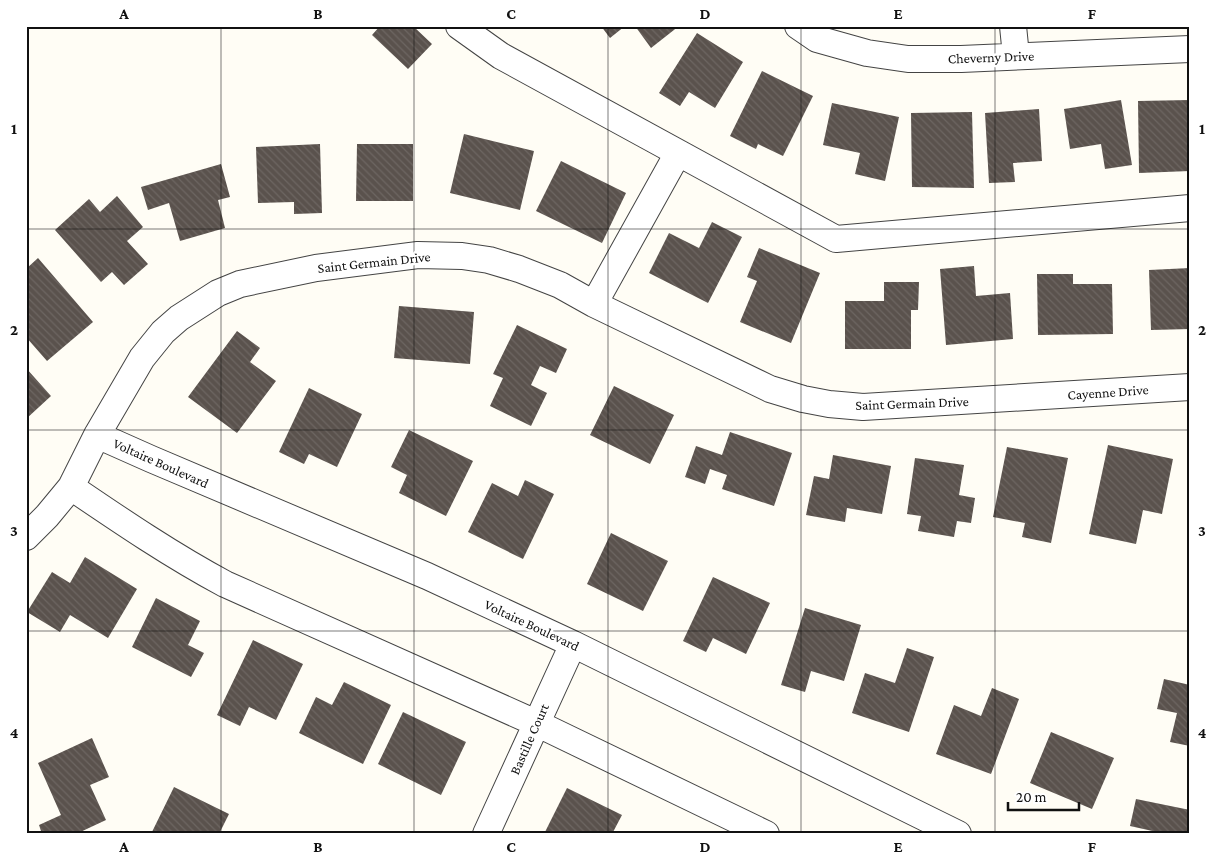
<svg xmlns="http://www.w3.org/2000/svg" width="1216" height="860" viewBox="0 0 1216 860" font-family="'Crimson Pro',serif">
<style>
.building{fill:url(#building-back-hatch)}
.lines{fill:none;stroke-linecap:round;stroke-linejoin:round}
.minor-casing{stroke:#444;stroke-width:28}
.minor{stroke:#fff;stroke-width:26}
.grid{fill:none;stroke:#111;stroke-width:1;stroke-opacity:0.55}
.labels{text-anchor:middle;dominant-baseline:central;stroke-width:5;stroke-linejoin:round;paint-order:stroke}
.street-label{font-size:14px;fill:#111;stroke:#fff}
.neatline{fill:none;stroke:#111;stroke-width:2}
.grid-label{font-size:16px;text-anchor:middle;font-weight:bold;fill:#111}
</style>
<defs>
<pattern id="building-back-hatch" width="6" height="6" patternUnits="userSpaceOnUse" patternTransform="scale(1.25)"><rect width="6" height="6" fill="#5a524d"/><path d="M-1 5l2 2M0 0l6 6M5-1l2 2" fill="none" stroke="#6d6662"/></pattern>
</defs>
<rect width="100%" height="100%" fill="#fffdf5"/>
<path class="building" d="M380,26H413L432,44L408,69L372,35Z
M601,26H625L610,38Z
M635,26H679L651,48Z
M697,33L743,62L715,108L689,92L680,106L659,93Z
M762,71L813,96L783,156L758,144L756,149L730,136Z
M1121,100L1132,165L1105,169L1101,144L1070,149L1064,109Z
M1190,100V171L1139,173L1138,101Z
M832,103L899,117L885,181L855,174L860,153L823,145Z
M1039,109L1042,161L1013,163L1015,182L989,183L985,113Z
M972,112L974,188L912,187L911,113Z
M464,134L534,151L520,210L450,193Z
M320,144L322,213L294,214V202L258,203L256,147Z
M357,144H413V201H356Z
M561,161L626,193L602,243L536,211Z
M221,164L230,197L218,200L225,228L180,241L169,203L148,210L141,187Z
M117,196L143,227L127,241L148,264L124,285L112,272L101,282L55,230L89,199L100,212Z
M712,222L742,237L708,303L649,273L669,233L699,248Z
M759,248L820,273L791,343L740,322L757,281L747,277Z
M38,258L93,322L47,361L26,337V269Z
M974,266L976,296L1010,293L1013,339L946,345L940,269Z
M1190,268V329L1151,330L1149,270Z
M1037,274H1073V284H1112L1113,334L1038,335Z
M884,282H919L918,310H911V349H845V301H884Z
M399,306L474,312L470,364L394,358Z
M517,325L567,349L556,373L540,366L531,385L547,393L531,426L490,406L503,378L493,374Z
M237,331L260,348L250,362L276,381L237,433L188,397Z
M26,368L51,396L26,419Z
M614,386L674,415L650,464L590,435Z
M309,388L362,414L337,467L309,454L304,464L279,452Z
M409,430L473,461L446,516L399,493L407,475L391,467Z
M730,432L792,453L774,506L722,489L727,475L710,469L705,484L685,477L696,446L722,455Z
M1108,445L1173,459L1162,514L1143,510L1136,544L1089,534Z
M1007,447L1068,458L1051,543L1022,537L1025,523L993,517Z
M833,455L891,466L882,514L847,508L845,522L806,515L814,476L829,479Z
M915,458L964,465L959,495L975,498L971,523L957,521L954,537L918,531L921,516L907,514Z
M525,480L554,494L523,559L468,532L492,483L518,496Z
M611,533L668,561L643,611L587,584Z
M85,557L137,589L108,638L70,615L60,632L27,612L52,572L70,583Z
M713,577L770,603L746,654L713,638L706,652L683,641Z
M156,598L200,621L188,645L204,653L191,677L132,647Z
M805,608L861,625L844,681L811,671L805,692L781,685Z
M253,640L303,664L276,720L249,707L240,726L217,715Z
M907,648L934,657L909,732L852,713L865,673L895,683Z
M1164,679L1190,685V746L1170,742L1177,713L1157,709Z
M344,682L391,705L363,764L299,733L316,697L332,705Z
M992,688L1019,699L991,774L936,754L954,705L981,716Z
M403,712L466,742L441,795L378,764Z
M1051,732L1114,758L1092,809L1030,783Z
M92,738L109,777L90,785L106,820L76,834H42L39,825L61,815L38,763Z
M174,787L229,814L219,834H151Z
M567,788L622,815L612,834H549L545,832Z
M1136,799L1190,810V834H1156L1157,832L1130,826Z"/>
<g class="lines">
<g class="minor-casing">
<path id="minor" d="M459,26L501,56L836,239L1190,208
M798,26L817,39L867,53L908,59H961L1190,49
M1013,26L1016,56
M594,304L678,153
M97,435L151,459L427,576L573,644L958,834
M71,487C121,521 171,555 225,584L536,723L766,834
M26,537L47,516L71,487L97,435L142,358L163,332L179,318L218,293L240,284L316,268L418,255L462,256L489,260L519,269L560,285L594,304L770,389L803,399L829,404L863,407L1190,387
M486,834L573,644"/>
</g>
<use href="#minor" class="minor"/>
</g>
<path class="grid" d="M221,26V834M414,26V834M608,26V834M801,26V834M995,26V834M26,229H1190M26,430H1190M26,631H1190"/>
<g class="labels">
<g class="street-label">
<text transform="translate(991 57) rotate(-2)">Cheverny Drive</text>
<text transform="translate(374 262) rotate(-6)">Saint Germain Drive</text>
<text transform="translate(1108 392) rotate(-4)">Cayenne Drive</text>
<text transform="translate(912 403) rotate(-2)">Saint Germain Drive</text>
<text transform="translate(161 463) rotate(24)">Voltaire Boulevard</text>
<text transform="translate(532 625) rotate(25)">Voltaire Boulevard</text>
<text transform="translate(529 739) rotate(-66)">Bastille Court</text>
</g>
</g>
<rect width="1216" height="860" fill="none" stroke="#ffffff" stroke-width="55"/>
<path d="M1008 802v8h71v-8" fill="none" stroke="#111111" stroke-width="2.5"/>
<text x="1016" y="802" font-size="15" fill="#111111" stroke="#ffffff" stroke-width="4" paint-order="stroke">20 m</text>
<rect x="28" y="28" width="1160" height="804" class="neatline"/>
<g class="grid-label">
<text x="124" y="19">A</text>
<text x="318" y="19">B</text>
<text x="511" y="19">C</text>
<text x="705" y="19">D</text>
<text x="898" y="19">E</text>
<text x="1092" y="19">F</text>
<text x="14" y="134">1</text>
<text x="1202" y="134">1</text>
<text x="14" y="335">2</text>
<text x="1202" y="335">2</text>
<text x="14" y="536">3</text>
<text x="1202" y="536">3</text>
<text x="14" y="738">4</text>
<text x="1202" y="738">4</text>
<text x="124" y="852">A</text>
<text x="318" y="852">B</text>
<text x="511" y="852">C</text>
<text x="705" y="852">D</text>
<text x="898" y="852">E</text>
<text x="1092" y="852">F</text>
</g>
</svg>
